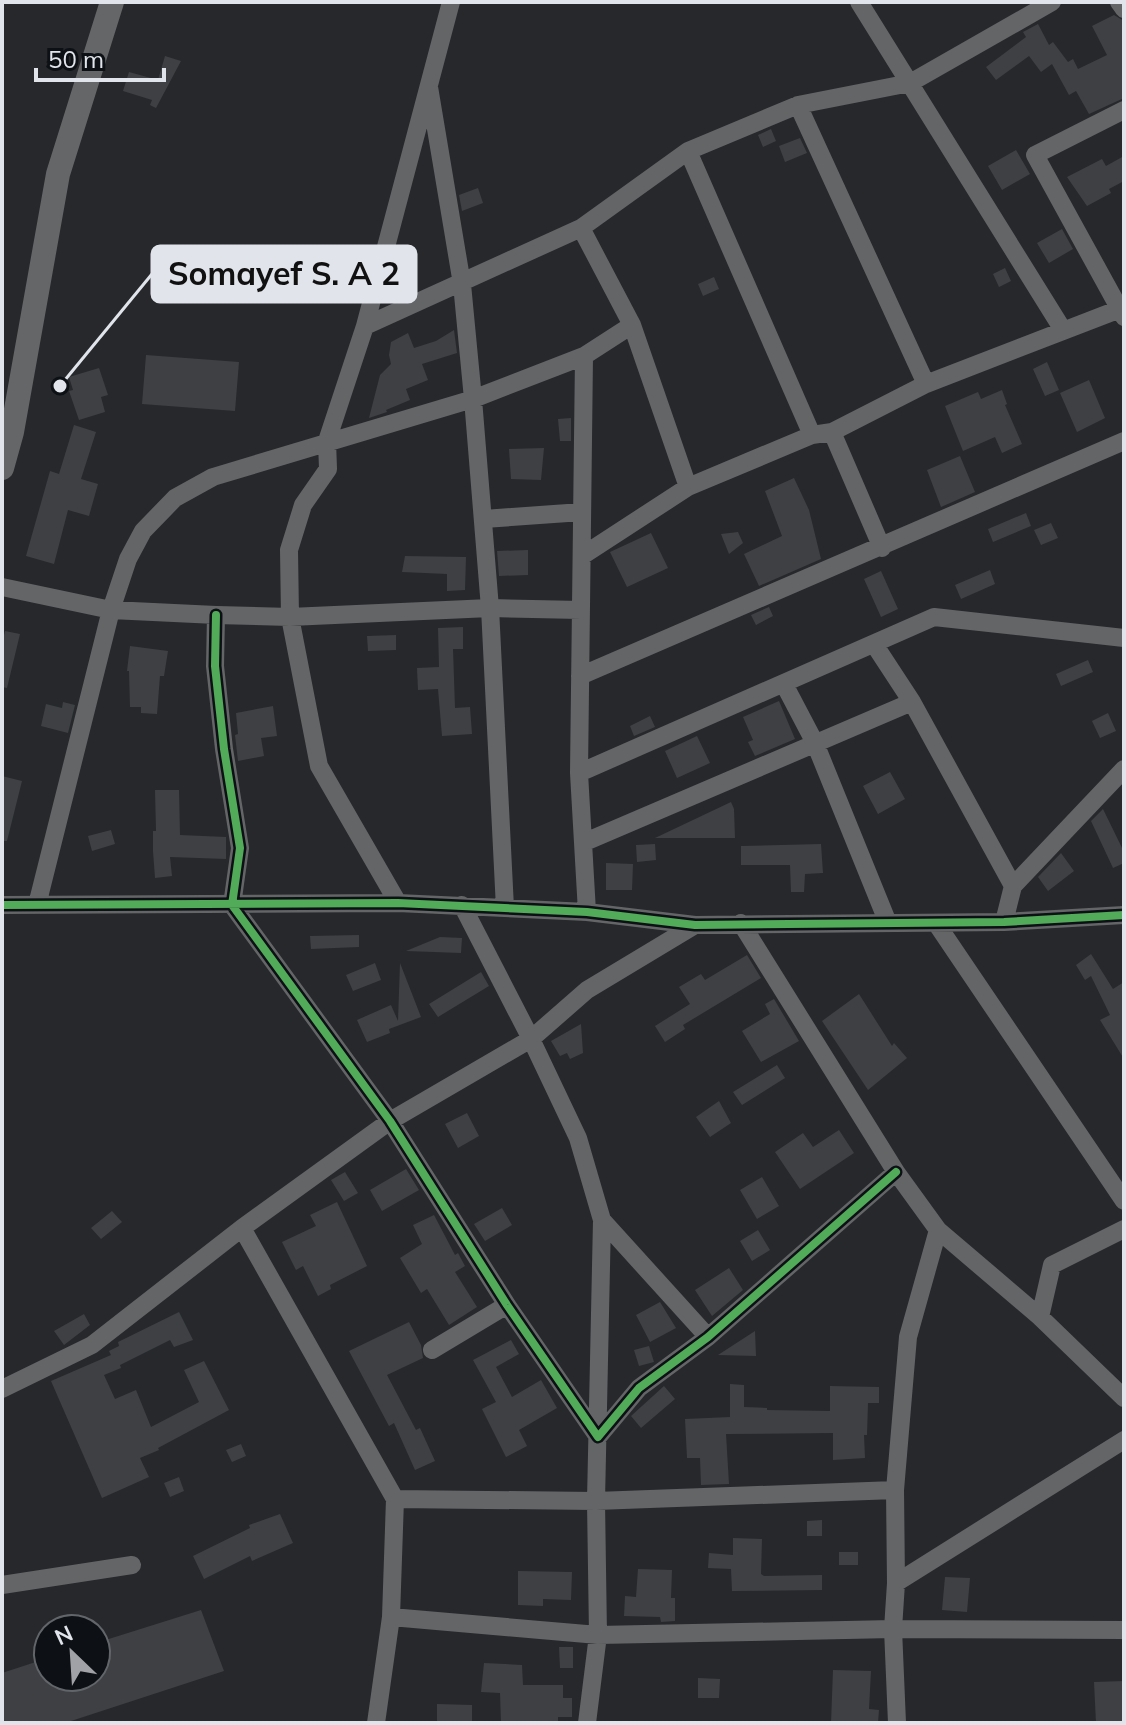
<svg xmlns="http://www.w3.org/2000/svg" width="1126" height="1725" viewBox="0 0 1126 1725" font-family="Mulish,sans-serif">
<style>
.building{fill:#3e4044}
.lines{fill:none;stroke-linecap:round;stroke-linejoin:round}
.minor{stroke:#646567;stroke-width:18}
.major{stroke:#656668;stroke-width:24}
.cycleway-casing{stroke:#0d1014;stroke-width:13}
.cycleway{stroke:#51ab58;stroke-width:8}
.leader{fill:none;stroke:#e1e4eb;stroke-width:3}
.callout-dot{fill:#e1e4eb;stroke:#0d1014;stroke-width:3}
.callout{fill:#e1e4eb;stroke:#e1e4eb;stroke-width:3}
.callout-label{font-size:32px;text-anchor:middle;font-weight:bold;fill:#111}
</style>
<rect width="100%" height="100%" fill="#26282c"/>
<path class="building" d="M1114,15L1124,21V98L1089,114L1076,91L1069,95L1052,64L1041,72L1029,56L996,80L986,67L1026,37L1023,32L1038,24L1049,45L1053,42L1068,62L1073,59L1078,69L1107,55L1092,26Z
M165,56L181,61L156,108L150,105L152,100L123,91L129,72L158,80Z
M771,129L776,141L763,147L758,135Z
M800,138L807,153L785,162L779,146Z
M1016,150L1030,174L1002,190L988,166Z
M1124,156V181L1109,189L1111,193L1087,206L1067,177L1102,159L1106,166Z
M478,188L483,203L462,211L459,195Z
M1062,229L1073,249L1049,263L1037,243Z
M1005,268L1011,281L999,287L993,274Z
M714,277L719,289L703,296L698,284Z
M454,330L457,353L422,364L428,380L406,389L410,400L386,410L387,412L369,418L380,375L391,364L389,355L391,342L408,333L414,348L436,341Z
M146,355L239,362L235,411L142,404Z
M1047,362L1059,390L1045,396L1033,369Z
M99,368L108,395L101,397L105,412L79,420L69,391L73,390L69,377Z
M1089,380L1105,418L1077,432L1060,393Z
M1002,390L1007,404L1005,405L1022,444L1002,453L995,437L963,451L945,406L978,392L981,399Z
M571,418V441H560L558,419Z
M74,425L96,432L81,479L98,484L89,516L68,510L54,564L26,556L50,471L59,474Z
M544,448L541,480L511,479L509,449Z
M960,456L975,492L941,507L927,470Z
M794,478L809,510L821,559L759,586L744,554L782,536L765,491Z
M1026,513L1031,526L993,542L988,529Z
M1051,523L1058,538L1041,545L1034,530Z
M738,532L743,543L729,554L721,534Z
M651,533L668,568L627,587L610,552Z
M528,550V575L499,576L497,551Z
M405,556L466,557L465,590L447,591V574L402,572Z
M990,570L995,584L961,599L955,585Z
M881,571L898,609L881,617L864,579Z
M769,607L773,616L756,625L751,615Z
M463,627V649H453L455,708L470,707L472,734L442,736L438,689L418,690L417,668L439,667L438,628Z
M5,631L20,634L7,688L2,687V643Z
M396,635V650L368,651L367,636Z
M130,646L168,651L164,676H160L157,714L141,713V707H130L129,671H127Z
M1088,660L1093,672L1061,686L1056,674Z
M779,701L795,739L755,756L748,742L753,740L743,717Z
M63,702L75,705L68,733L41,726L46,704L62,708Z
M273,706L277,736L261,738L264,756L238,761L235,735L238,734L236,713Z
M1108,713L1116,731L1100,738L1092,721Z
M650,716L655,727L634,736L630,726Z
M697,736L710,763L677,778L665,751Z
M890,772L905,799L878,814L863,786Z
M2,776L22,781L7,841H2Z
M155,790H179L180,835L226,837V859L170,857L172,876L155,878L153,851V831H156Z
M731,802L734,809L735,838H655Z
M1103,809L1124,852V863L1113,868L1091,821Z
M111,830L115,844L92,851L88,836Z
M655,844L656,860L637,862L636,845Z
M821,844L823,873L805,874L804,892H791L790,865H741V846Z
M1061,853L1074,871L1048,891L1038,877Z
M606,863L633,864L632,890H606Z
M359,935V947L311,949L310,936Z
M440,937L462,938L461,953L406,951Z
M1091,954L1113,989L1124,982V1059L1100,1020L1110,1015L1091,976L1085,980L1076,965Z
M747,955L761,978L683,1025L685,1029L665,1042L655,1026L690,1004L679,987L701,974L705,980Z
M375,963L381,980L353,991L346,975Z
M400,963L421,1017L389,1029L390,1033L367,1042L357,1020L391,1005L398,1021Z
M481,972L489,986L438,1017L429,1004Z
M859,994L892,1046L894,1043L907,1058L868,1090L822,1021Z
M774,999L799,1041L761,1062L742,1031L770,1014L765,1004Z
M581,1024L583,1053L570,1059L567,1053L560,1056L551,1041Z
M777,1065L785,1078L742,1105L733,1092Z
M719,1101L731,1123L710,1137L696,1117Z
M467,1113L479,1136L458,1148L445,1124Z
M839,1130L854,1153L800,1189L775,1152L803,1133L813,1147Z
M406,1169L419,1190L382,1211L370,1190Z
M345,1172L358,1193L344,1201L331,1180Z
M762,1177L779,1206L757,1219L740,1190Z
M337,1202L367,1266L330,1285L331,1289L318,1296L303,1266L296,1270L282,1242L316,1226L310,1215Z
M502,1208L512,1225L485,1241L474,1224Z
M112,1211L122,1222L101,1239L91,1228Z
M434,1215L455,1255L458,1253L465,1266L455,1272L477,1307L449,1325L427,1289L421,1293L400,1258L422,1244L413,1225Z
M758,1230L770,1250L752,1261L740,1241Z
M729,1268L743,1290L712,1316L695,1290Z
M660,1302L676,1328L650,1342L636,1315Z
M179,1312L193,1340L174,1347L170,1340L120,1365L121,1368L104,1375L115,1399L136,1390L151,1427L199,1402L184,1370L204,1361L229,1410L158,1448L159,1450L140,1458L149,1477L102,1498L51,1381L111,1355L109,1351L119,1346L118,1342Z
M84,1314L90,1325L64,1345L54,1331Z
M409,1322L421,1345L423,1358L387,1375L416,1430L420,1428L435,1461L415,1470L394,1423L389,1426L349,1351Z
M755,1331L756,1356L718,1355Z
M511,1340L519,1354L496,1367L512,1397L541,1380L557,1408L519,1430L527,1446L506,1457L482,1409L496,1402L473,1360Z
M649,1346L654,1362L639,1366L634,1350Z
M730,1384L744,1385V1407L767,1408V1410L830,1411V1386L879,1387V1403H868L867,1435H864L865,1458L833,1460V1433L726,1434L729,1484L701,1485L700,1458H687L685,1419L730,1417Z
M664,1386L675,1399L641,1428L631,1416Z
M241,1444L246,1456L232,1462L226,1450Z
M179,1477L184,1491L170,1497L164,1483Z
M280,1514L293,1543L252,1561L250,1556L204,1579L193,1556L250,1528L249,1525Z
M822,1520V1536H807V1521Z
M733,1538L762,1539L761,1574L764,1576L822,1575V1590L732,1591L731,1569L708,1568L709,1553L733,1555Z
M839,1552H858V1565H839Z
M638,1569L672,1570L671,1598H675V1621L661,1622L660,1617L624,1616L625,1596L636,1597Z
M518,1571L572,1572L571,1600L543,1599V1606L518,1605Z
M945,1577L970,1578L967,1612L942,1610Z
M201,1610L224,1671L65,1723H2V1673L48,1658V1677H96V1643Z
M559,1647H573V1668H560Z
M484,1663L522,1665L523,1685H563V1698H572V1717H558V1723H501L500,1693L481,1692Z
M833,1670L871,1671L869,1709L879,1710L878,1723H831Z
M698,1678L720,1679L719,1698H698Z
M1124,1681V1723H1096L1094,1682Z
M437,1704L472,1705V1723H437Z"/>
<g class="lines">
<path class="minor" d="M859,2L1063,330
M1119,2L1124,9
M429,87L462,284L473,399L490,608L505,908
M798,105L926,384
M688,151L812,435
M581,228L632,325L688,487
M1124,317L1035,155L1124,110
M365,326L581,228L688,151L798,105L910,83L1052,2
M584,356L579,773L587,912
M832,432L882,548
M484,519L582,512
M582,556L688,487L812,435L832,432L926,384L1120,309
M2,587L111,610L216,615L290,617L490,608L581,610
M216,615L215,666L224,749L240,848L232,905L390,1121L507,1305L598,1437L639,1388L708,1337L896,1172
M874,644L912,702L1013,886
M580,676L1124,441
M784,684L815,743L888,923
M579,773L934,617L1124,638
M585,842L912,702
M398,903L319,766L290,617L289,550L303,505L328,469L327,441L365,326L451,2
M2,905L398,903L587,912L695,925L1004,922L1124,915
M37,905L111,610L128,559L143,531L175,498L213,477L473,399L584,356L632,325
M462,905L531,1039L578,1138L602,1220L708,1337
M1004,922L1013,886L1124,769
M741,923L896,1172L938,1230L1040,1317L1124,1398
M936,923L1124,1201
M242,1228L395,1499L391,1617L376,1723
M1040,1317L1052,1265L1124,1229
M432,1350L507,1305
M2,1389L92,1345L242,1228L390,1121L531,1039L587,990L695,925
M395,1499L596,1501L895,1490
M896,1583L1124,1440
M2,1585L132,1565
M391,1617L598,1635L893,1629L1124,1630
M587,1723L598,1635L596,1501L602,1220
M897,1723L893,1629L896,1583L895,1490L908,1337L938,1230"/>
<path class="major" d="M2,468L12,432L58,174L112,2"/>
<g class="cycleway-casing">
<path id="cycleway" d="M216,615L215,666L224,749L240,848L232,905L390,1121L507,1305L598,1437L639,1388L708,1337L896,1172
M2,905L398,903L587,912L695,925L1004,922L1124,915"/>
</g>
<use href="#cycleway" class="cycleway"/>
</g>
<path class="leader" d="M60 386L152 274"/>
<circle class="callout-dot" cx="60" cy="386" r="8"/>
<rect class="callout" x="152" y="246" width="264" height="56" rx="8"/>
<g class="callout-label">
<text x="284" y="285">Somayef S. A 2</text>
</g>
<rect width="1126" height="1725" fill="none" stroke="#e1e4eb" stroke-width="8"/>
<g transform="translate(72 1653) rotate(335)"><circle r="38" fill="#0d1014" stroke="#62656a" stroke-width="2"/>
<path d="M0-6L14 30L0 20L-14 30Z" fill="#a0a2a8"/>
<text y="-12" font-size="22" font-weight="bold" text-anchor="middle" fill="#e1e4eb">N</text>
</g>
<path d="M36 68v12h128v-12" fill="none" stroke="#e1e4eb" stroke-width="4"/>
<text x="48" y="68" font-size="24" fill="#e1e4eb" stroke="#0d1014" stroke-width="6" paint-order="stroke">50 m</text>
</svg>
